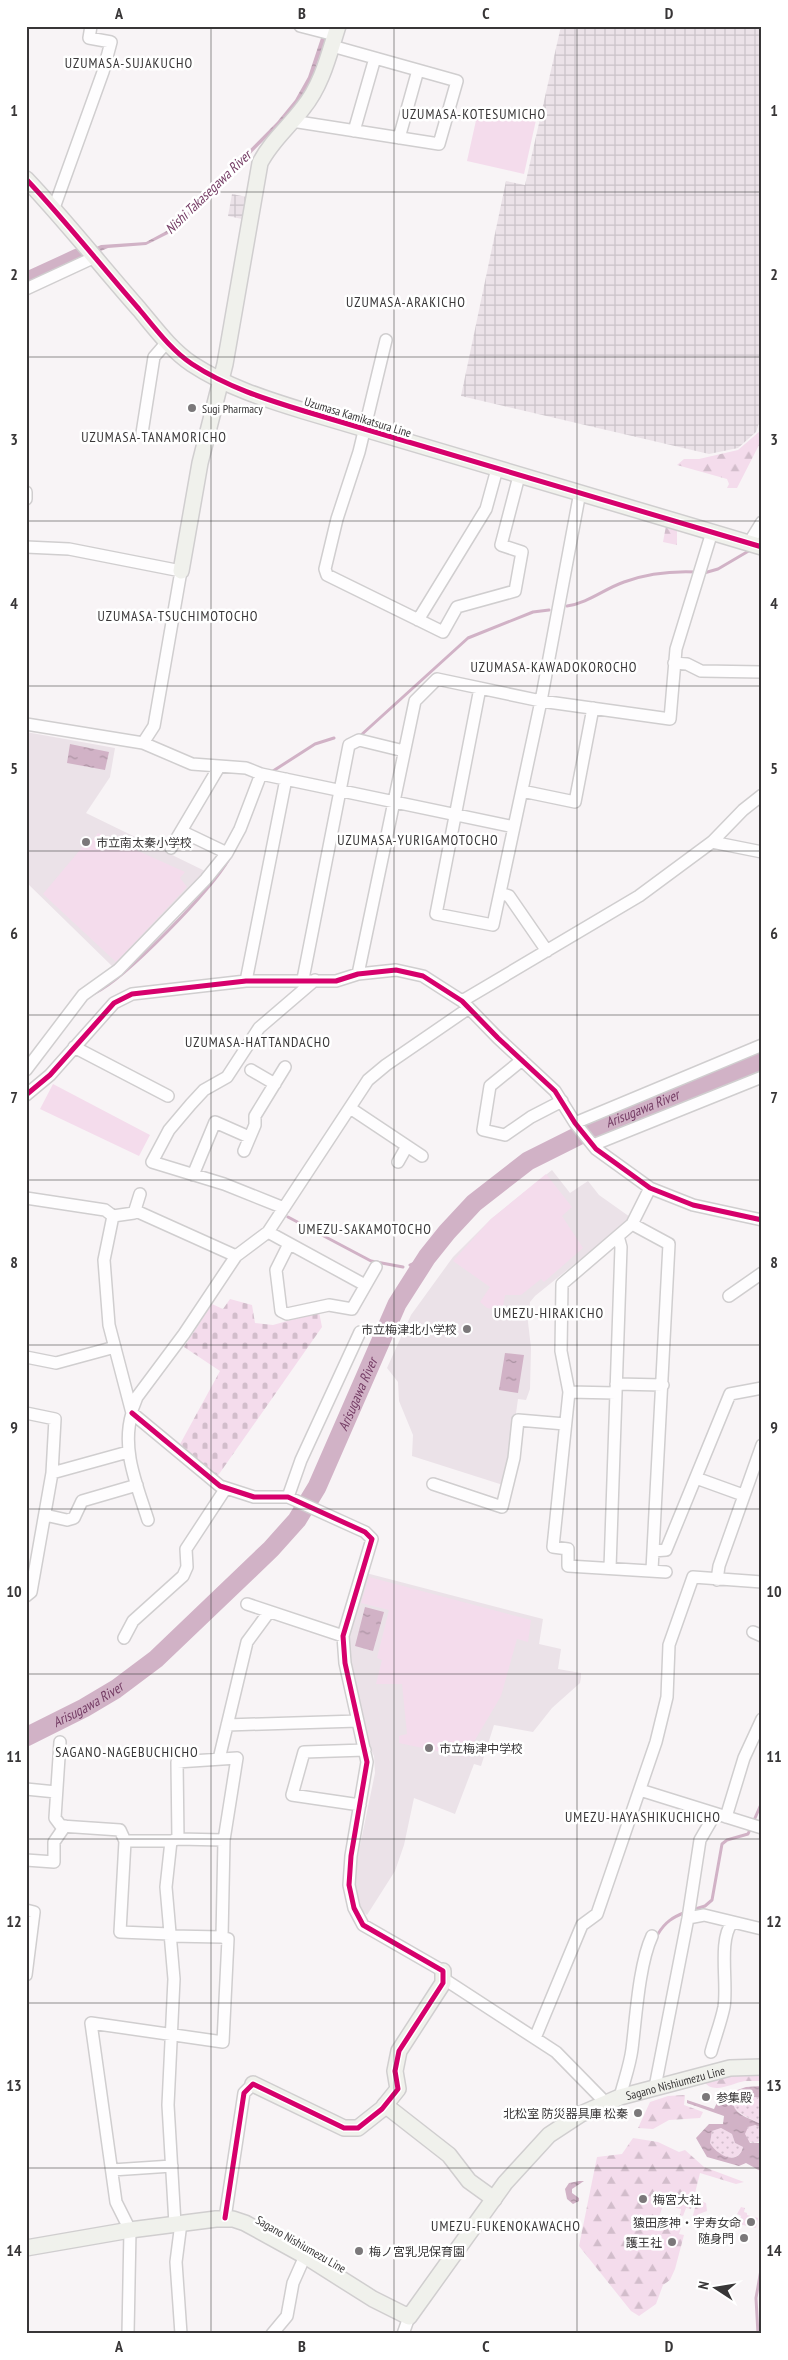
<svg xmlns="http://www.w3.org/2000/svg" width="788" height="2360" viewBox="0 0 788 2360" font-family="'PT Sans Narrow','Noto Sans JP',sans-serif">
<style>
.built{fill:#ebe2e8}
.industrial{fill:url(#industrial-grid)}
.forest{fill:url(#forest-firs)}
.cemetery{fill:url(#cemetery-stones)}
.park{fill:#f4dcec}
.garden{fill:url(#garden-dots)}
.water{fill:url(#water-ripples);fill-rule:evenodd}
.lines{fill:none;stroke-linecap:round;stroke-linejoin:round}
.stream{stroke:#d1b2c6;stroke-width:3}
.river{stroke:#d1b2c6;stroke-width:19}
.street-casing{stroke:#d0cecf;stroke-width:14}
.secondary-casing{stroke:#d0cecf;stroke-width:18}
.street{stroke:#fefdfe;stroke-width:11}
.secondary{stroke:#f0f1ec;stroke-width:15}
.cycleway-casing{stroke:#fff;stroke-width:8}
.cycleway{stroke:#d6006c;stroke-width:5}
.grid{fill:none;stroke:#383637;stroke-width:1;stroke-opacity:0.55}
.poi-dot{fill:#7b787a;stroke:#fff;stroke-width:2}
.labels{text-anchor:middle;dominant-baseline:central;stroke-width:5;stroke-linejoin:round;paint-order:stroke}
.poi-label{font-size:12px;fill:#383637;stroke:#fff;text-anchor:start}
.street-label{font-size:12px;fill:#383637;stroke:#fff}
.neighbourhood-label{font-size:14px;letter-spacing:1px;fill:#383637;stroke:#fff}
.water-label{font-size:14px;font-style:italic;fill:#753d65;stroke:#fff}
.neatline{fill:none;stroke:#383637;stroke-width:2}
.grid-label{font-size:16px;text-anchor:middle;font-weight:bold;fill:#383637}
</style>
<defs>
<pattern id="industrial-grid" width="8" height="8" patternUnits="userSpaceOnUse" patternTransform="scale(1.25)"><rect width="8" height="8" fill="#ebe2e8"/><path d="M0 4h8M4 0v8" fill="none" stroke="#cac2c8"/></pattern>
<pattern id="forest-firs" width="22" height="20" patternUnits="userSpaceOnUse" patternTransform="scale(1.25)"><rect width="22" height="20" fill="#f4dcec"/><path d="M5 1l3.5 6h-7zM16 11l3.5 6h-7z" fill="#d2bdcb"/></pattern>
<pattern id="cemetery-stones" width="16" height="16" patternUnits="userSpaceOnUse" patternTransform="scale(1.25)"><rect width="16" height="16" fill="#f4dcec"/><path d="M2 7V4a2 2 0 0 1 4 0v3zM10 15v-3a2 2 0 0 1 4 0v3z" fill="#d2bdcb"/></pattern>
<pattern id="garden-dots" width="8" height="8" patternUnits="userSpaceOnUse" patternTransform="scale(1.25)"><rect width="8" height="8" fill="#f4dcec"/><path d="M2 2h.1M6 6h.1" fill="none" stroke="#d2bdcb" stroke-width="1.8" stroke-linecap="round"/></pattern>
<pattern id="water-ripples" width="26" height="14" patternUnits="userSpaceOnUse" patternTransform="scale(1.25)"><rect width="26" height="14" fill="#d1b2c6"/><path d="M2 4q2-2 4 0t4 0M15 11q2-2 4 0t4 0" fill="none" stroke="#ab92a2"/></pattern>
</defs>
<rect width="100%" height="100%" fill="#f8f4f6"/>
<path class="built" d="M26,732L115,748L110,777L86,813L207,872L114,968L26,882Z
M552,1170L570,1193L588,1181L599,1195L630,1217V1219L535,1296L530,1302L528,1322L531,1348L530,1389L526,1400L518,1399L509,1463L503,1485L412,1456L413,1435L399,1401L398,1382L387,1368L411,1315L453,1257L491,1219Z
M366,1573L543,1619L539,1644L561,1649L558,1669L581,1673V1677L580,1683L552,1708L533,1732L494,1725L481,1766L474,1764L455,1814L414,1798L404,1845L395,1871L367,1915L357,1906L354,1888L355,1870L375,1773L374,1756L367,1741L347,1651L349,1635Z"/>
<path class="industrial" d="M561,26H762V415L756,432L738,448L709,454L461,396L506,181L525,185Z
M232,194L247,197L242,219L228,216Z"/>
<path class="forest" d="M760,431L762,438L759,445L737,488H727L729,484L727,479L677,465L684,459H699L738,450Z
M666,526L677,528V545L663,542Z
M731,2074H762V2081C756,2081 750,2081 745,2081C732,2083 712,2096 703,2080Z
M685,2095L684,2105L703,2112L700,2118L669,2120L653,2129L638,2128L650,2102L668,2096Z
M633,2138L658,2142L679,2152L685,2150L704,2167L744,2182L736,2184L700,2173L691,2209L686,2208L683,2216L680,2215L681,2209L663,2205L657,2223L676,2229L677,2224L682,2225L679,2234L684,2235L675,2269L670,2280L663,2285L656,2304L639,2316L631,2311L579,2246L597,2157L622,2154Z
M701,2201L706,2203L707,2211L699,2214L697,2219H692L696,2204Z
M741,2207L745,2208L744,2212L747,2213V2215L758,2218L756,2228L739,2224L737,2228L732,2226L734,2219L740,2220L741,2216L737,2214Z"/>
<path class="cemetery" d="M230,1299L252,1305L255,1323L273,1325L319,1312L322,1327L217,1477L179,1446L220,1371L184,1347L212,1304L223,1309Z"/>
<path class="park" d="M479,107L536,120L524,174L467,161Z
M98,833L185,872L180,878L187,887L116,962L43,894L85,844L88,846Z
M53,1084L150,1135L139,1156L40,1109Z
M546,1174L572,1207L562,1216L583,1248L544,1282L541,1279L521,1295H505L502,1311L487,1308L480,1302L490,1287L453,1261L491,1219Z
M369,1577L531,1620L528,1642L517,1639L501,1696L465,1757L399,1743V1736L407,1734L402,1684H376L382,1660L377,1658L389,1610L361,1603Z"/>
<path class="garden" d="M747,2096L762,2098V2125C752,2118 741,2117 733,2106L734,2100Z
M745 2134a9 9 0 1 1 18 0a9 9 0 1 1-18 0Z
M721,2128L732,2134L735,2143L743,2147C737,2167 717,2155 710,2143L712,2131Z"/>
<path class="water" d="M325,26H330L308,90L290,114L174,231L146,245L108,248L57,269L55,265L101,245L146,242L172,228L277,122L295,100L308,77Z
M70,744L109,752L105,770L67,763Z
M505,1353L524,1355L518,1393L499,1390Z
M365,1607L384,1612L373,1651L355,1646Z
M762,2086V2098L747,2096L733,2101C733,2116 752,2118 762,2125V2128L755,2125L748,2127L745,2134L750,2143H760L762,2138V2172L746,2163L739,2166L707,2157L696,2138L709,2124H723L724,2116L687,2103V2100L714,2109L720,2096L746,2087ZM721,2128L732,2134L735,2143L743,2147C738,2167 717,2155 710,2143L712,2131Z
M579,2181H584L572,2189V2193L579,2198V2201L573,2204L567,2199L565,2189L569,2183Z"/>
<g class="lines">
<path class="stream" d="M704,573L718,569L752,549
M567,606C588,603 604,589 624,582C646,574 673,571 696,572
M360,736L468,638L533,612L549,610
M273,771L315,744L334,738
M95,993C126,978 211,890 229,859
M288,1217L371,1261L403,1267
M410,1265L427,1257
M692,1910L705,1906L712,1900L722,1844L727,1840L748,1834L762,1802
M658,1934C665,1922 673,1917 686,1912
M758,2334L756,2298L762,2264"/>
<g class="river">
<path d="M26,282L78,258"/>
<path id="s1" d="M26,1737L84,1708L116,1689L156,1659L271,1549L297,1520L317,1487L397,1304L427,1257L447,1232L474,1203L528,1161L592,1129L762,1060"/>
</g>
<g class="street-casing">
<path id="street" d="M300,26L335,35
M292,121L439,144L457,81L332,46
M354,131L375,58
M399,138L418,70
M54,208L103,72L111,42L89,38L91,26
M26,289L95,257
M386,340L359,452L337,519L325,569L327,575L443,632L457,607L515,591L522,552L501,545L519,476
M142,433L154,357L167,342
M26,492V499
M749,543L762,522
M26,547L69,549L181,571L154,726L143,743
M418,620L486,509L497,469
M674,663L687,664L701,671L762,672
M480,688L436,914L493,925L541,701L580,492
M26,724L143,743L192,764L246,768L261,774L514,827
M522,791L575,802L593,708
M181,831L227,853
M712,842L762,852
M171,848L219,767
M500,893L509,896L547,951
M358,974L415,701L437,679L541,701L670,719L676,649L712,532
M303,979L349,745L359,740L404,751
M246,981L286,779
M462,1001L639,896L712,842L743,810L762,795
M74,1047L168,1096
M522,1060L490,1086L483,1130L505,1135L531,1117L562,1101
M26,1070L83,995L118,970L206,879L227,853L240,829L261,774
M251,1070L275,1084
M26,1095L50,1075L114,1003L132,994L246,981H336L358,974L396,970L423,976L462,1001L498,1038L555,1091L575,1123L596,1149L650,1188L693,1205L762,1220
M350,1108L422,1156
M575,1123L762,1045
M593,1145L762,1077
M244,1151L255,1125V1116L285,1067
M398,1162L407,1146
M193,1175L215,1122L249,1137
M650,1188L632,1224L562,1284L561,1351L569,1392L553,1547L568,1549V1566L666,1572
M26,1198L105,1210L113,1216L104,1260L109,1325L132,1413C121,1450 137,1485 148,1520
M284,1208L224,1184L152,1162L169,1130L191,1104L204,1090L227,1077L259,1028L315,980
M136,1211L236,1256
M113,1216L134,1213L140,1194
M632,1224L669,1244L652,1570
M268,1232L365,1285
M289,1244L276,1270L281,1311L287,1314L329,1305L352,1309L376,1267
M729,1296L762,1273
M26,1357L56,1363L115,1347
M616,1384L663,1385
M569,1392L616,1393
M132,1410L137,1397L184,1334L236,1256L268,1232L368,1080L386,1065L469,1008
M26,1413L55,1419L52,1473L31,1592L26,1596
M132,1413L220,1486L254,1497H288L365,1532L372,1539L343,1636L345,1663L367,1762L351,1856L349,1885L354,1908L363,1925L443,1971
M52,1473L128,1452
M696,1478L743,1495
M433,1484L502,1507L514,1458L518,1420L565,1424
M288,1497L301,1460L360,1332
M45,1515L67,1520L74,1518L82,1501L137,1485
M653,1551L666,1550L730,1394L762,1388
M610,1568L621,1247L618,1236
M717,1580L719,1566L762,1445
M247,1604L343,1636
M753,1632L762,1636
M124,1638L133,1621L183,1576L187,1567L186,1549L226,1488
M227,1725L358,1721
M60,1742L55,1818L61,1826L120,1830L125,1841L120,1932L170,1934
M219,1759L247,1642L269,1612
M26,1789L56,1792
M640,1790L762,1828
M360,1805L292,1795L304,1752L365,1750
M726,1817L744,1758L762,1719
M125,1841H171
M26,1860L54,1862V1842L65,1826
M26,1910L34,1912L26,1975
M688,1918L704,1915L762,1929
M170,1936L222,1937
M444,1979L556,2052L605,2102
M535,2038L582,1925L597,1914L656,1742L667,1697L669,1645L693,1577L762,1582
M711,2052C715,2037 721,2022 724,2007C728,1984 718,1940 732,1923
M655,2087L688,1918L700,1840L715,1814
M620,2097C624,2081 630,2065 632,2049C636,2017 639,1964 652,1936
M112,2170L172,2166
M225,2218L244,2093L253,2084
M181,2223L176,2262L181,2334
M175,2224L168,2105L174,1979L166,1887L171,1841L178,1839
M128,2334L130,2230L116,2202L91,2023L223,2042L228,1939L222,1937L224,1840L237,1758L177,1762L178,1839L224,1840
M272,2334L287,2316L293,2283L305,2256
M403,2334L409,2317"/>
</g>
<g class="secondary-casing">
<g id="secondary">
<path d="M26,179C66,221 101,266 139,309C155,328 171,350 192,364C227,387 265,399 304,411L762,547"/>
<path d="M181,571L200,463L225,364L260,163C271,141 289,127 303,108C322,85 329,54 338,26"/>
<path d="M253,2084L344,2128H358L382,2109L398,2089L395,2071L399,2051L443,1983V1971"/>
<path d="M385,2105L449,2155L469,2181L494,2199"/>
<path id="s2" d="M26,2248L130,2230L216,2219H233L245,2223L305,2256L373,2299L409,2317L505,2183L549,2135L581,2114L620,2097L730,2068L762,2067"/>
</g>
</g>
<use href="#street" class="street"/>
<use href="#secondary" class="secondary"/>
<g class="cycleway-casing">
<path id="cycleway" d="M26,179C66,221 101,266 139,309C155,328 171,350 192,364C227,387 265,399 304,411L762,547
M26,1095L50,1075L114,1003L132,994L246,981H336L358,974L396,970L423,976L462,1001L498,1038L555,1091L575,1123L596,1149L650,1188L693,1205L762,1220
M132,1413L220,1486L254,1497H288L365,1532L372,1539L343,1636L345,1663L367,1762L351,1856L349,1885L354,1908L363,1925L443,1971V1983L399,2051L395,2071L398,2089L382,2109L358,2128H344L253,2084L244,2093L225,2218"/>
</g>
<use href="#cycleway" class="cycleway"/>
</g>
<path class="grid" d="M211,26V2334M394,26V2334M577,26V2334M26,192H762M26,357H762M26,521H762M26,686H762M26,851H762M26,1015H762M26,1180H762M26,1345H762M26,1509H762M26,1674H762M26,1839H762M26,2003H762M26,2168H762"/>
<g class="poi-dot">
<circle cx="192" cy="408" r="5"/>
<circle cx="86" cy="842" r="5"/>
<circle cx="467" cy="1329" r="5"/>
<circle cx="429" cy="1748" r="5"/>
<circle cx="706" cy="2097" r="5"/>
<circle cx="638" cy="2113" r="5"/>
<circle cx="643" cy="2199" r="5"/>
<circle cx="751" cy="2222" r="5"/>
<circle cx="744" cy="2238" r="5"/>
<circle cx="672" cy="2242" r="5"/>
<circle cx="359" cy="2251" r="5"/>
</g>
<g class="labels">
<g class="poi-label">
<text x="202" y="408">Sugi Pharmacy</text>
<text x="96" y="842">市立南太秦小学校</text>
<text x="457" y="1329" text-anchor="end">市立梅津北小学校</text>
<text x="439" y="1748">市立梅津中学校</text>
<text x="716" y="2097">参集殿</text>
<text x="628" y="2113" text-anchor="end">北松室 防災器具庫 松秦</text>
<text x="653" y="2199">梅宮大社</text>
<text x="741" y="2222" text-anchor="end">猿田彦神・宇寿女命</text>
<text x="734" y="2238" text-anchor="end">随身門</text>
<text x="662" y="2242" text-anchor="end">護王社</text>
<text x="369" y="2251">梅ノ宮乳児保育園</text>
</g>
<g class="street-label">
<text transform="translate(358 417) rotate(17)">Uzumasa Kamikatsura Line</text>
<text stroke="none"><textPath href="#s2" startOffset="779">Sagano Nishiumezu Line</textPath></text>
<text transform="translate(301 2244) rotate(30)">Sagano Nishiumezu Line</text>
</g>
<g class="neighbourhood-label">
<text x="129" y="63">UZUMASA-SUJAKUCHO</text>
<text x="474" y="114">UZUMASA-KOTESUMICHO</text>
<text x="406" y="302">UZUMASA-ARAKICHO</text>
<text x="154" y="437">UZUMASA-TANAMORICHO</text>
<text x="178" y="616">UZUMASA-TSUCHIMOTOCHO</text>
<text x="554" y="667">UZUMASA-KAWADOKOROCHO</text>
<text x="418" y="840">UZUMASA-YURIGAMOTOCHO</text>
<text x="258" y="1042">UZUMASA-HATTANDACHO</text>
<text x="365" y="1229">UMEZU-SAKAMOTOCHO</text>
<text x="549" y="1313">UMEZU-HIRAKICHO</text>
<text x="127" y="1752">SAGANO-NAGEBUCHICHO</text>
<text x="643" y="1817">UMEZU-HAYASHIKUCHICHO</text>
<text x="506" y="2226">UMEZU-FUKENOKAWACHO</text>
</g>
<g class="water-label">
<text transform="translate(208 192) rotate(-44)">Nishi Takasegawa River</text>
<text stroke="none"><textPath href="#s1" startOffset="910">Arisugawa River</textPath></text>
<text stroke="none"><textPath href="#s1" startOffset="490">Arisugawa River</textPath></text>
<text stroke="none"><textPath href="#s1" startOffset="70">Arisugawa River</textPath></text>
</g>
</g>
<rect width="788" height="2360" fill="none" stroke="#ffffff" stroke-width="55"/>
<g transform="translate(716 2288) rotate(282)" stroke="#ffffff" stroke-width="4" paint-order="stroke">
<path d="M0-4L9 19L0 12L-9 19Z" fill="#383637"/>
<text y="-8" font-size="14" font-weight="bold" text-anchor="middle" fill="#383637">N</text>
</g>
<rect x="28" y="28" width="732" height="2304" class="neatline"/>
<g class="grid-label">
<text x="119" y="19">A</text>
<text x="302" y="19">B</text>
<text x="486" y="19">C</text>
<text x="669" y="19">D</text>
<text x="14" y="116">1</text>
<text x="774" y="116">1</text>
<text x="14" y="280">2</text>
<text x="774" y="280">2</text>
<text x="14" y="445">3</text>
<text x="774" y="445">3</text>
<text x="14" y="609">4</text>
<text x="774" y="609">4</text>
<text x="14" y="774">5</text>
<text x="774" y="774">5</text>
<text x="14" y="939">6</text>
<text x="774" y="939">6</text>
<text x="14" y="1103">7</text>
<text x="774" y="1103">7</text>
<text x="14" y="1268">8</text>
<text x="774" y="1268">8</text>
<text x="14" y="1433">9</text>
<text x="774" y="1433">9</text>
<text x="14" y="1597">10</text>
<text x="774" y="1597">10</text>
<text x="14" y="1762">11</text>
<text x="774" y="1762">11</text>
<text x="14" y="1927">12</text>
<text x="774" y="1927">12</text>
<text x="14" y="2091">13</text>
<text x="774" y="2091">13</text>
<text x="14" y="2256">14</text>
<text x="774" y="2256">14</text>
<text x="119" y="2352">A</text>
<text x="302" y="2352">B</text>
<text x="486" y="2352">C</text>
<text x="669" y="2352">D</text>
</g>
</svg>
